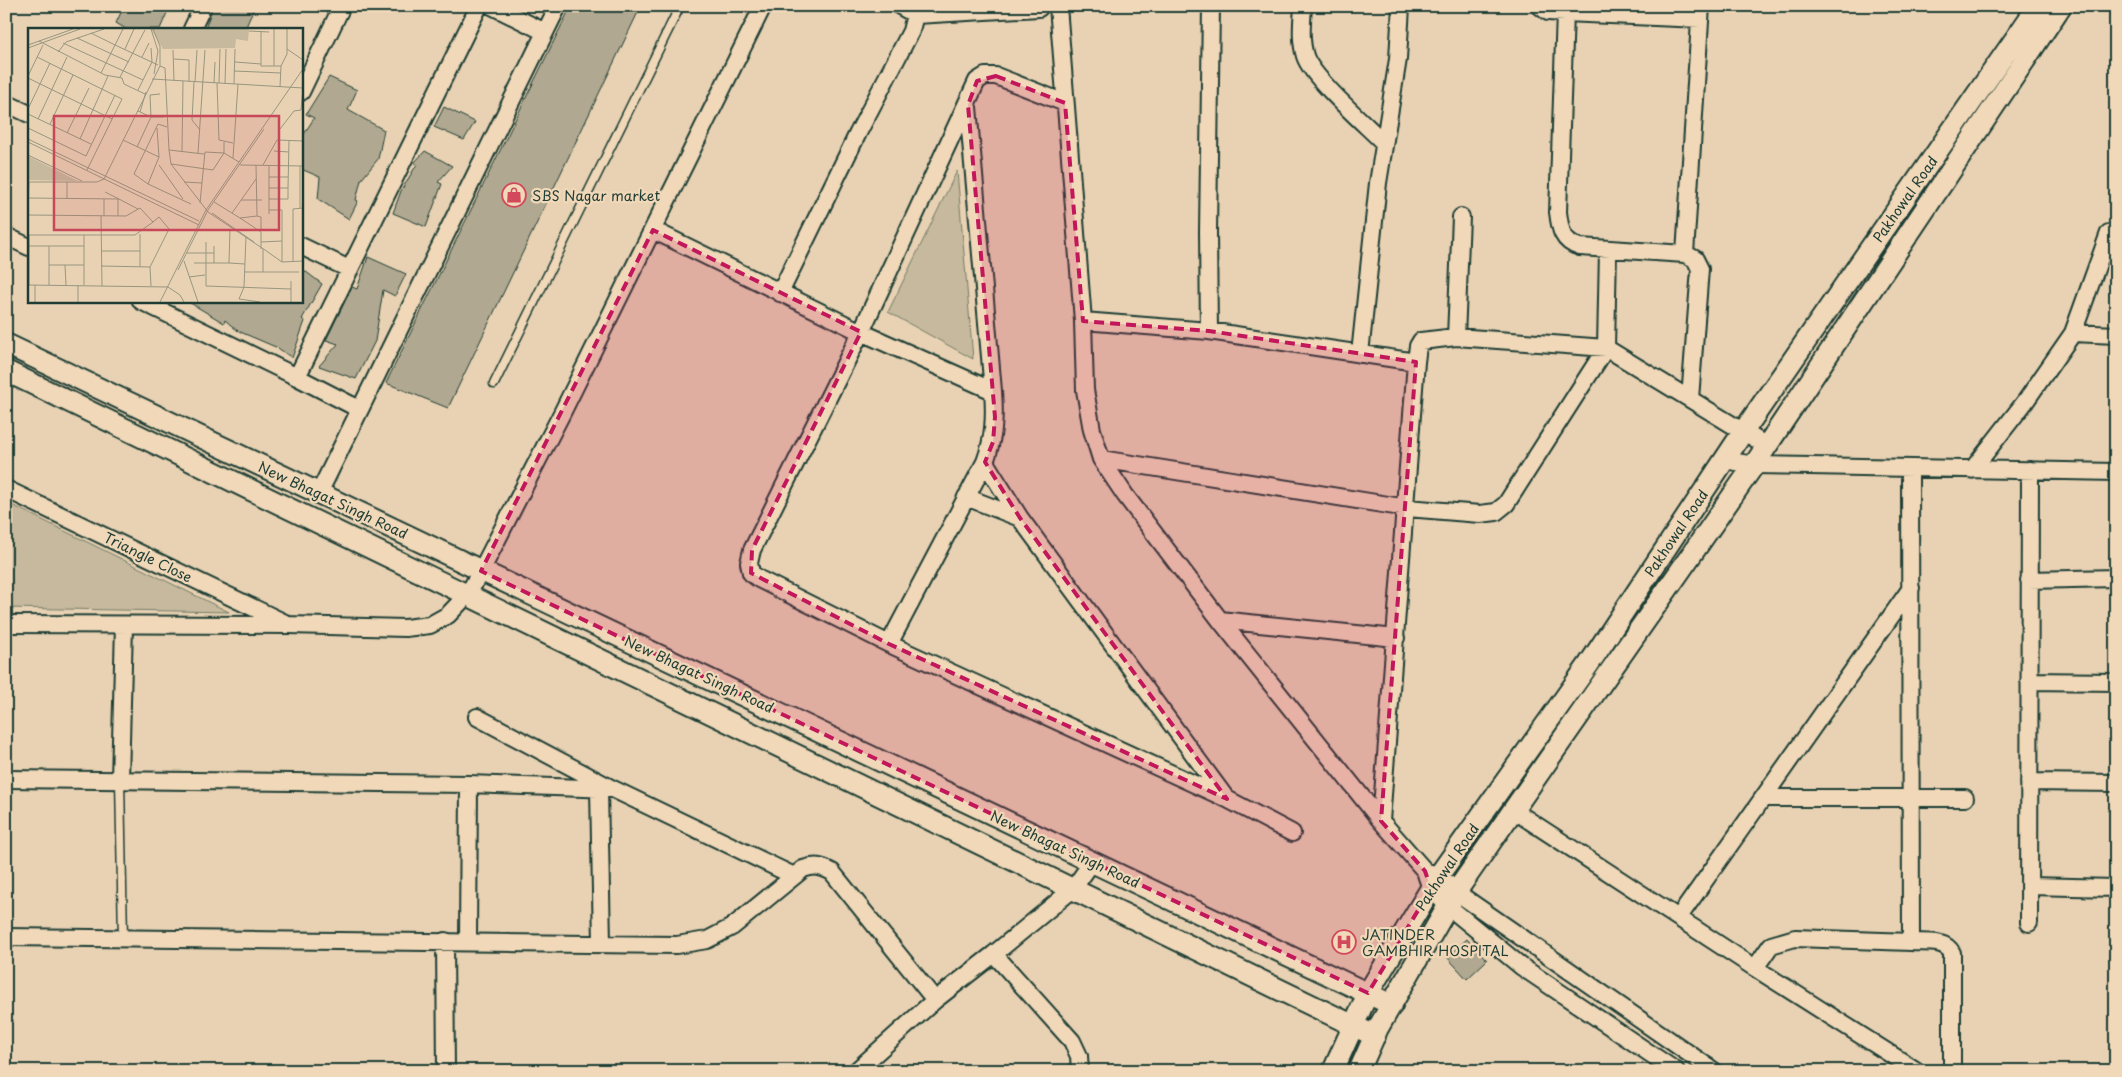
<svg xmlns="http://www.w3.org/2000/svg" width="2122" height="1077" viewBox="0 0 2122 1077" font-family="'Playpen Sans',sans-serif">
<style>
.green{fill:#c6b99d;stroke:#727b68}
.building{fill:#b0a890;stroke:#1f3d34}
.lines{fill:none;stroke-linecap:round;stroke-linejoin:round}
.service-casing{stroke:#1f3d34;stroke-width:11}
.minor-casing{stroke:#1f3d34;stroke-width:20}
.tertiary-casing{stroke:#1f3d34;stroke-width:24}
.service{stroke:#f0d8b8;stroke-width:8}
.minor{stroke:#f0d8b8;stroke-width:16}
.tertiary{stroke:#f0d8b8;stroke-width:20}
.marked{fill:#c2185b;fill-opacity:0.2;stroke:#c2185b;stroke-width:4;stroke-dasharray:10 6;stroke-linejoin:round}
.labels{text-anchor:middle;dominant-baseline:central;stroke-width:4.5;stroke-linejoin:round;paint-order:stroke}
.poi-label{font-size:14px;fill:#1f3d34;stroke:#f0d8b8;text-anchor:start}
.street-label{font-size:14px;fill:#1f3d34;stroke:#f0d8b8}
.inset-road{fill:none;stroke:#989680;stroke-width:1}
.view{fill:#c84859;fill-opacity:0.15;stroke:#c84859;stroke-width:2.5}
.inset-edge{fill:none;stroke:#1f3d34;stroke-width:2.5}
</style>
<rect width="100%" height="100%" fill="#e8d2b3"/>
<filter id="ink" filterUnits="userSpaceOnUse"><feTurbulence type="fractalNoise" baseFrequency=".02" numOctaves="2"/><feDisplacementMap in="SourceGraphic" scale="10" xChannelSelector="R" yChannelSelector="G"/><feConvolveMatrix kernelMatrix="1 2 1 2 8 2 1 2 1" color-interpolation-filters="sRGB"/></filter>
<g filter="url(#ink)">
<path class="green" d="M957,171L973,359L888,312Z
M6,502L229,612L6,608Z"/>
<path class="building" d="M124,6H170L160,29H126L116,23Z
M213,6H255L245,29H205Z
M571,6H641L448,408L386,383Z
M329,77L357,90L348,110L384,130L378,159L361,180L356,200L358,201L349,219L318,199L320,177L301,169V139L314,118L306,114Z
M444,107L475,122L464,140L434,127Z
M425,151L452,166L438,182L442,184L426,227L393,213L401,191L417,164L414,163Z
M368,257L406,274L395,296L383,290L375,341L356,379L319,366L338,344L326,340L352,287L357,289Z
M301,268L322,284L302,319L305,321L292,358L278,348L238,331L225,320L224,323L187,301H301Z
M1467,939L1487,960L1467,979L1447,957Z"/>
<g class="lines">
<g class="service-casing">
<path id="service" d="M494,384L680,6
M120,780L123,939"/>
</g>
<g class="minor-casing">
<path id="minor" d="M492,6L545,32
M900,6L916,15L1039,8
M1058,6L1083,321L1209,331L1416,362
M1303,6C1302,23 1300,40 1305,56C1312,78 1365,124 1383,142
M1540,6L1548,12L1565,13L1558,212C1560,229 1562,242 1580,247L1685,254
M1565,13L1700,19
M192,29L203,6
M301,92L342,6
M6,103L29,114
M968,107L993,391
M653,230L861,332L993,391C995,417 994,438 985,462L889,644L1227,799L1292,833
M6,236L29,247
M301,246L349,269
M780,293L858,133L911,31L917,6
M141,301L297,377L479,6
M1083,321L1085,390L1092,430L1101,459L1125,495L1220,620L1381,821L1425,871L1431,889L1449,907L1522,967L1676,1071
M1209,331L1208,232L1211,6
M2073,333L2116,335
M1456,337L1461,217
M1360,354L1378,183L1398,59L1401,6
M297,377L359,409
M1690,399L1700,269L1695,259L1685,254L1701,6
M1101,459L1407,508L1480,514L1496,512L1506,504L1606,348L1608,249
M1725,460L1754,465L2116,472
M985,462L1020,518L1225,797
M1972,470L2025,402L2073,333L2109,233H2116
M6,489L285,623
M319,493L558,6
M966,497L1020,518
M2029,580L2116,578
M1220,620L1396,638
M6,624L289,625L405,628L430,625L448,615L468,594L481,571L562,413L763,6
M889,644L759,579L751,573L749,563L752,550L861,332L977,81L985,76H996L1065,103
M2029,681L2116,682
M477,717L611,788
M6,779L469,784L613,789L794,876
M120,780L124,625
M2029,782L2116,783
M599,789L602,943
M1763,798H1965
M1513,810L1755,968L1771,945L1795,938L1911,942L1910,469
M1381,821L1416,362L1418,346L1421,341L1456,337L1606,348L1767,446
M1427,872L1439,875L1456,892L1714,1071
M2029,886L2116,888
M1679,917L1911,588
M2029,923L2030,470
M6,937L677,945L707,940L732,927L803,869C815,865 821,866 832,872L935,1000L994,954L1072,1041L1079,1056L1080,1071
M445,941L446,1071
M468,941L469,784
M1911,942C1925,943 1945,939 1952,953V1071
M994,954L1073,889L1092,862
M1755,968L1917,1071
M856,1071L935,1000"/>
</g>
<g class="tertiary-casing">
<path id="tertiary" d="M6,344L1392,1005
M6,371L1375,1036
M1333,1071L1368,993L1439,875L1589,664L1743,432L2038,6
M1359,1071L1378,1028L1456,892L1754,465L2061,6"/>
</g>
<use href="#service" class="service"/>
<use href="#minor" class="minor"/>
<use href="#tertiary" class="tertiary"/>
</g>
</g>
<path class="marked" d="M996,76L1065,103L1083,321L1209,331L1416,362L1381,821L1425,871L1431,889L1368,993L481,571L653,230L861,332L752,550L751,573L889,644L1227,799L1020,518L985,462L993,442L995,417L968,105L977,81Z"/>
<defs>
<g id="shop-ring" transform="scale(1.25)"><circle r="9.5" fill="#f0d8b8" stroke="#d1495b" stroke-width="1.5"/><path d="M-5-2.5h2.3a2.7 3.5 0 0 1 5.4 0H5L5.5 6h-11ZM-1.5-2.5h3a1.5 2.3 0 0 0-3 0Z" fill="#d1495b"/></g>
<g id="hospital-ring" transform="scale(1.25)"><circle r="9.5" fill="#f0d8b8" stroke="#d1495b" stroke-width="1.5"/><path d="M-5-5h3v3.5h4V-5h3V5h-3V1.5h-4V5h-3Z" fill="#d1495b"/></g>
</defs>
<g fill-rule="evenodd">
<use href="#shop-ring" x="514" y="195"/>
<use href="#hospital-ring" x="1344" y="942"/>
</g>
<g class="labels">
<g class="poi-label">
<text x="532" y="195">SBS Nagar market</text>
<text x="1362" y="934">JATINDER<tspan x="1362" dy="16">GAMBHIR HOSPITAL</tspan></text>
</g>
<g class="street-label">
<text transform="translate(1905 199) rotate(-55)">Pakhowal Road</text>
<text transform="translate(333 500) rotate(25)">New Bhagat Singh Road</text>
<text transform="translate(1676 533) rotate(-56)">Pakhowal Road</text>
<text transform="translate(148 557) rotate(26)">Triangle Close</text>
<text transform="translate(699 674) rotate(25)">New Bhagat Singh Road</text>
<text transform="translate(1065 849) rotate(25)">New Bhagat Singh Road</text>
<text transform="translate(1447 867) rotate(-56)">Pakhowal Road</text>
</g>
</g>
<g transform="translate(28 28)">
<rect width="275" height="275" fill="#e8d2b3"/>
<path d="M123,1H221L220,13L208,11L207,20L135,21ZM0,128L50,153L0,152Z" fill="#c6b99d"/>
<path class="inset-road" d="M123,1L130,23L126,46M221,3L241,4M233,3V38H253M63,5L87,17L95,1M49,10L101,34M11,13L77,47L94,50L96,56L117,66M35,15L115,52M0,17L45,1M0,20L52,1M97,21L106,1M259,21L275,32M145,22L146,53M30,24L38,14L76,1M9,29L94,71L59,142M114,29L121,15M146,31L161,32V54M207,34L233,36M132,38L137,40L141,122L176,126M246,38V1M206,43L253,45M73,45L87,17L130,37M0,48L15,17M92,49L117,2M0,50L84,91M124,51L275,60M166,54L164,92L172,102M167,54L169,22M186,55L187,34M189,55L191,112L205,115M191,55L192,21M197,56L198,21M206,56L207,21M252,59L253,38L259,26V1M110,62L124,34L123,20M0,81L22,35M110,83L123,89H136M112,84L118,64M0,86L63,116M10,91L39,29M22,96L45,47M0,100L58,128L87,67M129,100L131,129M252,101L266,83L273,82L275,60M39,105L61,60M0,111L171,193M52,111L80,48M95,112L131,129L120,156L163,176M0,114L171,197M109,119L123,89L122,67L132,66M141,122L143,136L180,184L237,222M154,123L155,53M246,123L261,124M170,125L177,22M0,127L54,153M205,130L210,56M143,136L185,142L196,125V114M131,137L155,171M212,137L275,138M235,137L249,112L275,113M272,138V180M241,149H260M0,154H69L76,151L132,38V18L125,1M156,154L174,155M120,156L106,146L130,96L139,99M241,160H260L261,113M77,164L91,171M0,170L91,171L110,181M39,170V154M90,171V188M241,171H260V160M213,172H234M186,174L212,190L229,188L228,137M172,175L177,124L196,125L211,134M241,182H254V234M184,185L226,214M204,185L228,151M241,186V138M0,187L98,188L112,180L125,194L131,189L141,201L122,239L123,258M0,187L1,154M73,188L74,258M76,188V171M229,188L233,189V203M212,190L233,204V221M0,207H107L125,194M1,207V257M218,209L216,259L211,271L232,274M178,214V258L263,261M233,214L254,213M1,218H56M237,222L254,234L275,233M74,223H112M159,225H186M156,233L170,274M265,233V181L275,180M166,235H201L202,201M186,235V218M201,235L217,236M21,237H56M37,237L38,257M73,238L122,239M112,239V206M150,242L180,182L236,101M217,244H235V221M235,244H271M161,249L177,247M263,253V274M0,257L140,259L152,267L156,274M7,257V274M21,257V218M56,257V207M50,274V257M132,274L178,182L275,41"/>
<path class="view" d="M26,88H251V202H26Z"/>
<rect width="275" height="275" class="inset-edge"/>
</g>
<rect width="2122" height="1077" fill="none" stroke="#f0d8b8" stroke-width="25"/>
<rect x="12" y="12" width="2097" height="1052" fill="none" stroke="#1f3d34" stroke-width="2" filter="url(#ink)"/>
</svg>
